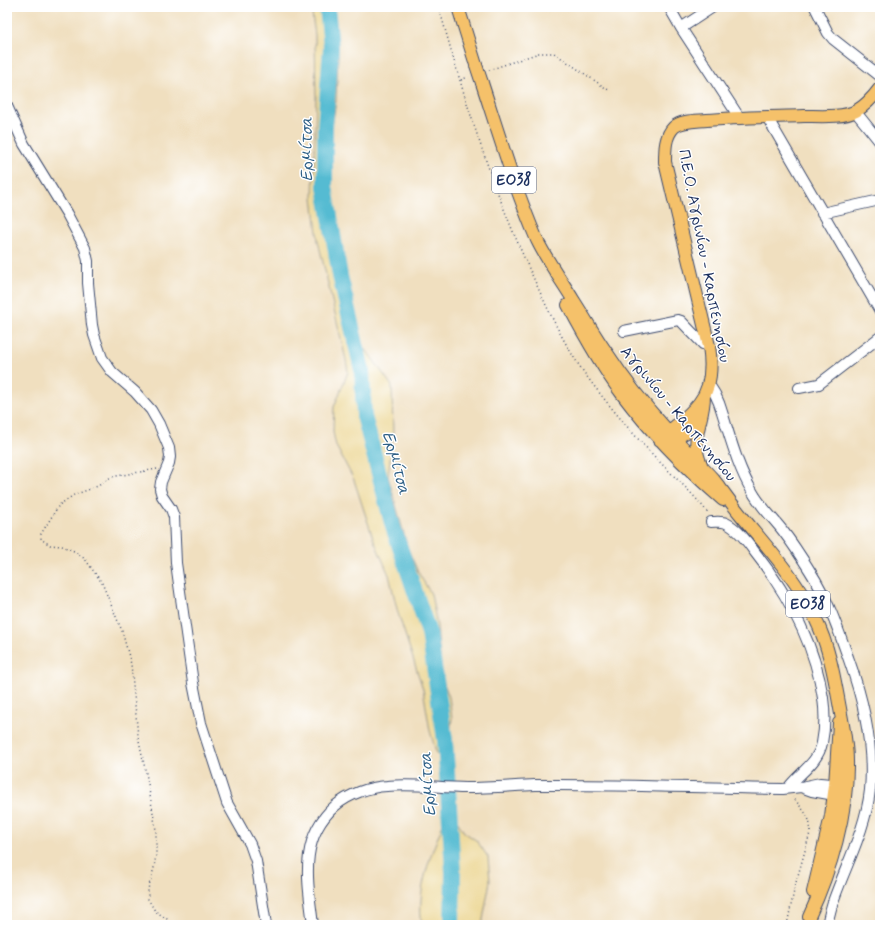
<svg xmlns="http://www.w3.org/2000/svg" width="887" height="932" viewBox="0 0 887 932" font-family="Mynerve,sans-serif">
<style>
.sand{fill:#eeda9e;stroke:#84847e}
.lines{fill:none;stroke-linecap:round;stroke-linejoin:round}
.river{stroke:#54bbd2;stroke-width:16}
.minor-casing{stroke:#3b496d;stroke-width:12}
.major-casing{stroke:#3b496d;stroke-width:14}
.path{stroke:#3b496d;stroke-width:1.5;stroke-dasharray:1 3;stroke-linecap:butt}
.minor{stroke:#fff;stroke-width:10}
.major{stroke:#f5c16b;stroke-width:12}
.major-bridge-casing{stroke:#3b496d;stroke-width:14;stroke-linecap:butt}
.major-bridge{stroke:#f5c16b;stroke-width:12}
.labels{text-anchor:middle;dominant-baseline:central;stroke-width:3;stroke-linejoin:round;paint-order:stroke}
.shield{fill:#fff;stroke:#5f6d8e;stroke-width:1}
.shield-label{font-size:15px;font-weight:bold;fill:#1b2f5e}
.street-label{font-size:16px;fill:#1b2f5e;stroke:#fff}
.water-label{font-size:17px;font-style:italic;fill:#2f6087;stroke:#fff}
</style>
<rect width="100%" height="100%" fill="#fff"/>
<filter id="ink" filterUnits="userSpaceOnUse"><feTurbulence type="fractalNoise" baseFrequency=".025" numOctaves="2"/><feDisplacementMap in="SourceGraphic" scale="8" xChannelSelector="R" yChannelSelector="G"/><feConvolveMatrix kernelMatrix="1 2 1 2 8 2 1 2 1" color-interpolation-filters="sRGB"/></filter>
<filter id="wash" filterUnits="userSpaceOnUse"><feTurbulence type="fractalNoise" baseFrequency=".012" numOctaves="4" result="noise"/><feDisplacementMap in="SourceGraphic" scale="16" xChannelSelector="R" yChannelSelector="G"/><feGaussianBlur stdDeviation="0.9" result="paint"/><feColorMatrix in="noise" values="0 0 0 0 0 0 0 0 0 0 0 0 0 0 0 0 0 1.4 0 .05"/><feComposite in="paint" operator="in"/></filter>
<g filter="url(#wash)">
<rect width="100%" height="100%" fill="#f0dfbf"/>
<path class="sand" d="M311,7H333L336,25L338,56L336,101L331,134L330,173L332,200L337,242L362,344L392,386L393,435L388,476L408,549L418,572L431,594L437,626L442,678L449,697L452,718L450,733L437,755L430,731L423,689L398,613L389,575L373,538L354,480L336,446L333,432L334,407L348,372L346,360L318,241L313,197L316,97L315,35Z
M454,816L464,832L477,841L488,857L490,881L482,925H422C416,891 431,853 444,822Z"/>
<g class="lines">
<path class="river" d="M327,7L331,47L325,127V187L340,276L362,370L364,416L393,527L429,633L445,740L453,872L452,925"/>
</g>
</g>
<g filter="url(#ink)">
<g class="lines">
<g class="minor-casing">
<path id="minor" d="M669,7L681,28L739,117
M815,7L828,33L833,39L880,76
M681,28L713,7
M7,106L24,144L67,214L85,248L88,261V283L92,325L94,335L102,358L112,372L135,392L151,410L159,424L169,448L170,457L169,463L161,482L160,489L162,496L171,509L174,517L176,563L193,683L201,723L227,803L250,844L256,861L266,925
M855,111L880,142
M767,117L880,311
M822,213L880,200
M624,331L678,320L681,321L703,344L709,346
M708,383L715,394L719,403C729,432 736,464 752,491C760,506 773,518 783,531C793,544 802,558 810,571C828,599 838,629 849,660C864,702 874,745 870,790C866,828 847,863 834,899C831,907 829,916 827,925
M799,388L819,384L880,337
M711,522C716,522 722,521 726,523C738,529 747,541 754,551C787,593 815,644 823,698C825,712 825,728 822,743C818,763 799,773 788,788
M801,787L812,791L840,796
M313,925C308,882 298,839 335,806C349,794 369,787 387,786C413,783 440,788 466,788C489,788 512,786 535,785C618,784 701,788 783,789L801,787L820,783L842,785"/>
</g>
<g class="major-casing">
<path id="major" d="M458,7L476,65
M482,83C499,135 515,189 537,240C547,261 562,281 574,301C585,318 595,336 607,353C625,381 646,407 669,432C683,448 699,463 714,480C723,491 731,503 740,514C767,547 797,579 815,618C830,648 835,681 841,714C844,730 847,745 847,761C848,813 831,870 809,917
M568,305C584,335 601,366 622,394C651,433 686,468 723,500
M660,440C672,428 688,417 699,403C712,387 712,365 709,346L665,162C665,149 665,136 674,127C682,120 696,121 707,120C739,117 772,117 804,116C819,116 843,118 856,111C865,106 874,96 880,88
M667,440C680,438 692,430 699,418
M701,464C689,439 704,421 704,396
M813,892L831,816L835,785L839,723"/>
</g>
<path class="path" d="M439,7C464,99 493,191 533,277C549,312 565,347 588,378C609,406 632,433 656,458C673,476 693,493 708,513
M489,70L539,53H554L610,91
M461,80L468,77
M157,469L111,477L98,486L74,495L59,505L46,526L41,534V539L50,545L62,546L74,551L85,559L102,583L122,631L131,664L138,736L147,778L156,830V855L154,868L148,889V899L155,911L167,919L172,925
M787,925L795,886L810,833C812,816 802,810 793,797"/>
<use href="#minor" class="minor"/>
<use href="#major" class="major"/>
<g class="major-bridge-casing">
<path id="major-bridge" d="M476,65L482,83"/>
</g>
<use href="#major-bridge" class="major-bridge"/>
</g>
</g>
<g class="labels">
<g class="shield">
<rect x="492" y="167" width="44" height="26" rx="3"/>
<rect x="786" y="591" width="44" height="26" rx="3"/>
</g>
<g class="shield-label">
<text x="514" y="180">ΕΟ38</text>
<text x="808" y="604">ΕΟ38</text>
</g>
<g class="street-label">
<text transform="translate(704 256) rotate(79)">Π.Ε.Ο. Αγρινίου - Καρπενησίου</text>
<text transform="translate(678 414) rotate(50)">Αγρινίου - Καρπενησίου</text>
</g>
<g class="water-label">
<text transform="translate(307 149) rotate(-90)">Ερμίτσα</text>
<text transform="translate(396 463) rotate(75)">Ερμίτσα</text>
<text transform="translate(428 784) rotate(-94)">Ερμίτσα</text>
</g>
</g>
<rect width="887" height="932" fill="none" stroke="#fff" stroke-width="24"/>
</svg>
